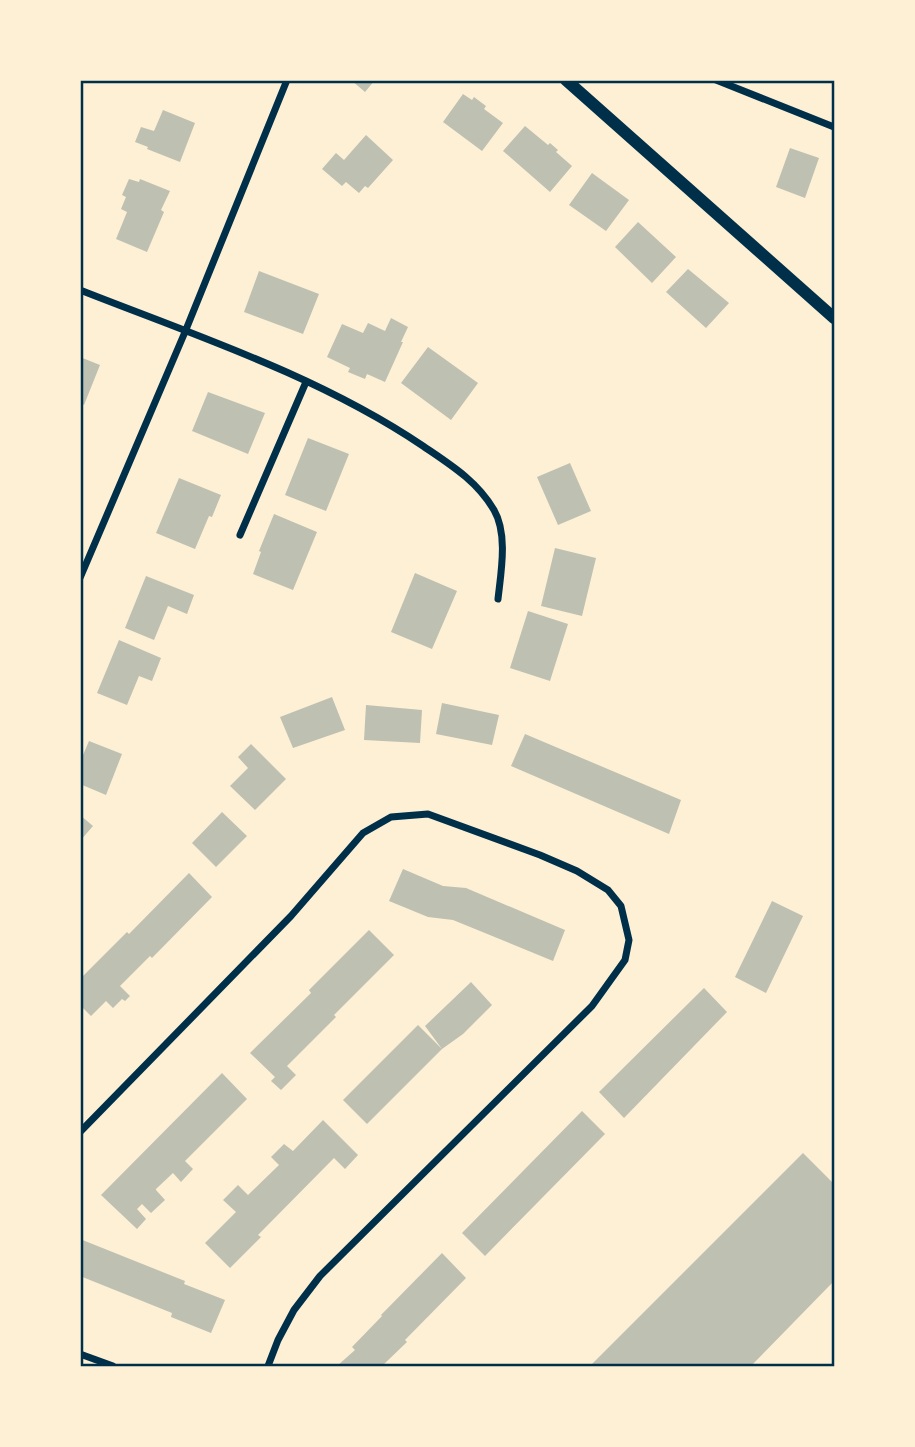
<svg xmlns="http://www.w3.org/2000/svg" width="915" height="1447" viewBox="0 0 915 1447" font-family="Quicksand,sans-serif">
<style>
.building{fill:#bec0b2}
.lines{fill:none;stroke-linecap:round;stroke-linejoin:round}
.minor{stroke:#003049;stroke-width:7}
.tertiary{stroke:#003049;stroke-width:12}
.neatline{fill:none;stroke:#003049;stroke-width:2.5}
</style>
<rect width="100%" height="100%" fill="#fdf0d5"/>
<path class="building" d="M351,80H375L365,92Z
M463,94L472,100L474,97L486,106L484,109L503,123L482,151L443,122Z
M163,110L195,123L180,162L147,149L148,147L135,142L141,127L154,131Z
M525,126L548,145L550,143L558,150L556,152L572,166L550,192L503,151Z
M366,135L393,160L368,188L365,186L359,193L346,182L342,186L322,169L336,153L344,160Z
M790,148L819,158L805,198L776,187Z
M592,173L629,200L606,231L569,205Z
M129,179L139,182L140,179L170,191L161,210L164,212L147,252L116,239L127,212L121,209L126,197L122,195Z
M638,222L676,257L652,283L615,247Z
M688,269L729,303L706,328L666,292Z
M259,271L319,294L303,334L244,312Z
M391,318L408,327L401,342H403L385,382L367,374L365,379L348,372L350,368L327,357L342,324L363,333L368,323L385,331Z
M428,347L478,383L451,420L401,383Z
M80,357L100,365L84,405L80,403Z
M208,392L265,413L248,454L192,431Z
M308,438L349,454L326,511L285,495Z
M570,463L591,511L558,525L537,477Z
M179,478L221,495L212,517L209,516L195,549L156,533Z
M274,514L317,532L293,590L253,574L261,552L259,551Z
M555,548L596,558L582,616L541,606Z
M415,573L457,591L432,649L391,632Z
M146,576L194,595L187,614L168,606L154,640L125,628Z
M528,611L568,624L550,681L510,668Z
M119,640L161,658L152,681L139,676L127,705L97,693Z
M332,697L345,730L293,748L280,717Z
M442,703L499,715L492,745L436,734Z
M366,705L422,710L420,743L364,740Z
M525,734L681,800L669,834L511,766Z
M89,741L122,754L106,795L80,784V762Z
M251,744L286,779L255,810L230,786L248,768L238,757Z
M222,812L247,836L216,867L192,843Z
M80,815L93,826L80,841Z
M403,869L443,886L466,888L565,930L553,961L453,920L428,917L389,901Z
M189,873L212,897L152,958L150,956L120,986L130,996L125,1001L122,999L113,1008L106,1001L91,1016L80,1005V979L127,932L129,934L130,933Z
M772,901L803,916L766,993L735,977Z
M369,930L394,955L334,1015L336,1017L287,1066L296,1075L281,1090L271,1081L275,1077L250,1053L311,993L309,990Z
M471,982L492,1005L463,1034L442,1049L425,1026Z
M704,988L727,1012L624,1118L599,1092Z
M418,1025L442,1049L367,1124L343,1100Z
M222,1073L247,1099L185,1161L193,1169L181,1182L173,1173L156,1189V1190L165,1200L151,1213L142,1204L137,1209L146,1219L137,1229L101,1195Z
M582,1111L605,1134L485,1256L462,1233Z
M323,1120L358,1155L345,1169L334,1158L258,1235L261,1237L230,1268L205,1243L236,1212L223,1200L238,1185L248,1195L279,1165L271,1157L284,1144L293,1151Z
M803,1153L834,1184V1281L751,1366H590Z
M80,1239L185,1281L184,1284L225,1300L211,1333L171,1317L172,1313L80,1276Z
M442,1253L466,1278L405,1340L407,1342L382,1366H337L355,1350L352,1347L382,1316L381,1315Z"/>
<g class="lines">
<path class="minor" d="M716,80L834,127
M80,290C197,336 319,376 423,446C451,465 477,481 494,510C508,534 501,572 498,599
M240,535L306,382
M80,578L185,332L287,80
M80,1132L291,916L363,833L391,817L428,814L540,855L577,871L608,890L621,906L629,940L625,960L592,1006L320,1276L294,1310L278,1340L268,1366
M80,1354L113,1366"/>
<path class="tertiary" d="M566,80L834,318"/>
</g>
<rect width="915" height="1447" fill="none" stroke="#fdf0d5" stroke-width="164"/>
<rect x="82" y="82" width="751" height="1283" class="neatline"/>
</svg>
